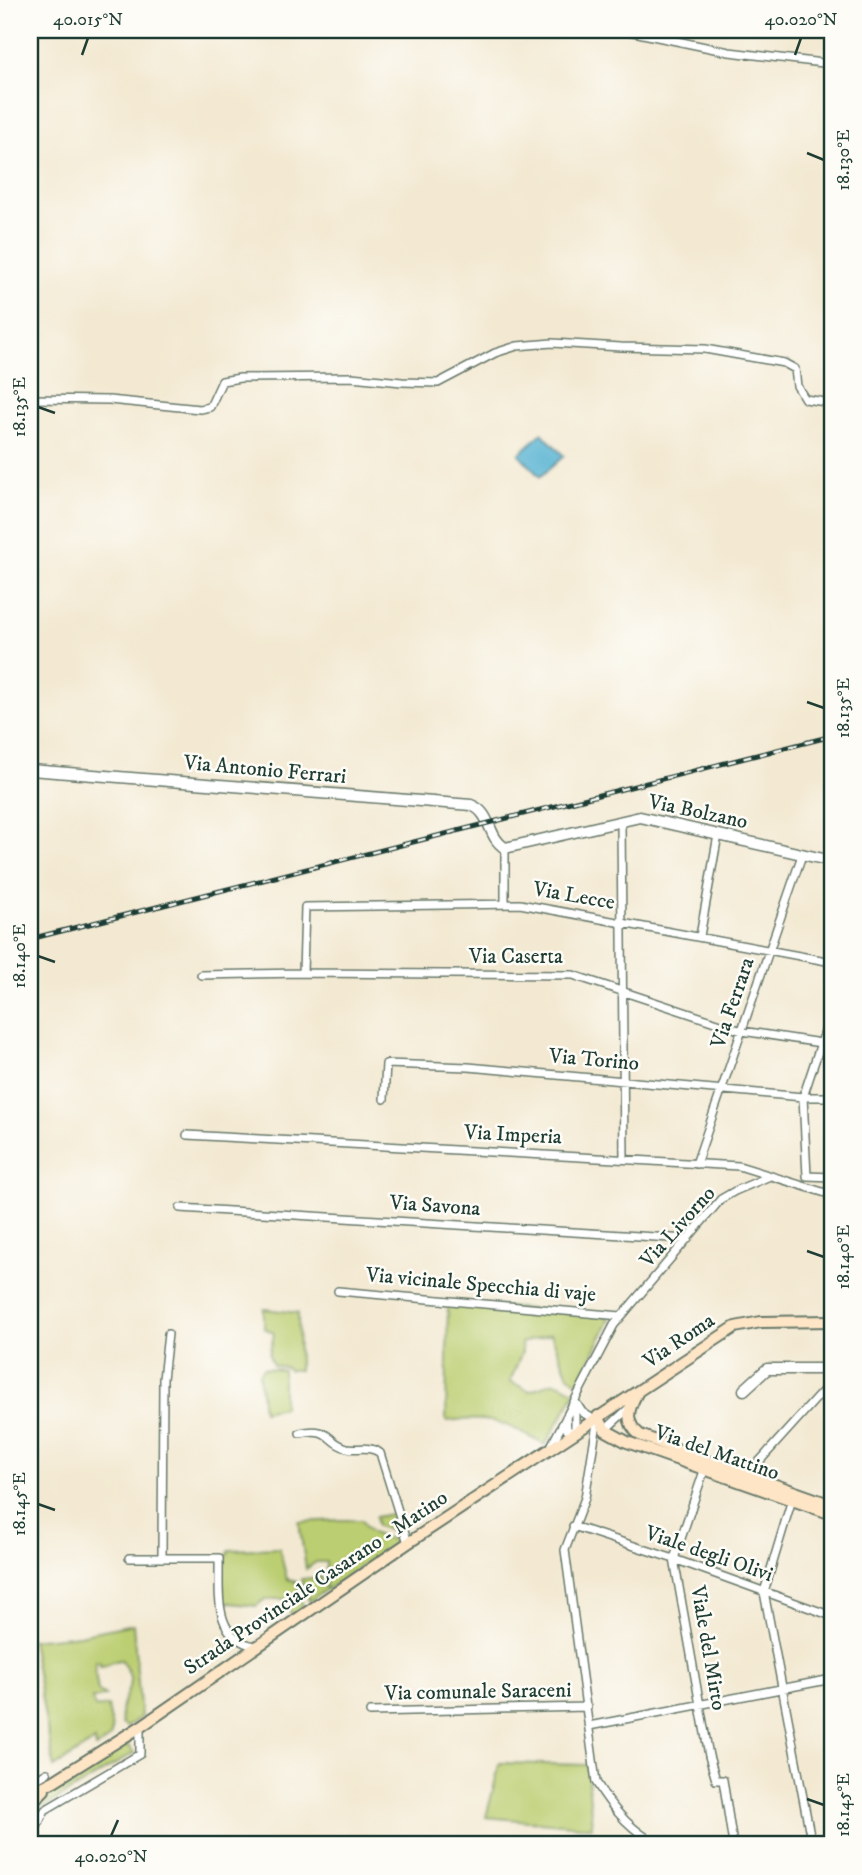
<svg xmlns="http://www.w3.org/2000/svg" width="862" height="1875" viewBox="0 0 862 1875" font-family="'IM FELL DW Pica',serif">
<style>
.green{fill:#bbce71;stroke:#6d8652;stroke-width:2}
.water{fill:#52b1d1;stroke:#387782;stroke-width:2}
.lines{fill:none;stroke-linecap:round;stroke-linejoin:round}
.minor-casing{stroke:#69796b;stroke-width:10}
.tertiary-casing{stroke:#69796b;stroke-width:13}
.secondary-casing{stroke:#69796b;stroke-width:14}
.minor{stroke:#fff;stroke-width:7}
.tertiary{stroke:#fff;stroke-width:10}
.secondary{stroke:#fde5c5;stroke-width:10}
.rail-casing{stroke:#1f3d34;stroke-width:5}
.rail{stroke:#fdfcf7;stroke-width:2.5;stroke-dasharray:8;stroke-linecap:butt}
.ticks{fill:none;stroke:#1f3d34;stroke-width:2.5}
.labels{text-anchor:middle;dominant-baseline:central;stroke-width:5;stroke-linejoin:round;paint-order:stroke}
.street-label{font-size:21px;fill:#1f3d34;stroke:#fdfcf7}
.neatline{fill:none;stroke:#1f3d34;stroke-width:2.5}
.ticks-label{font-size:18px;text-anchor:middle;fill:#1f3d34}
</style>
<rect width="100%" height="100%" fill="#fdfcf7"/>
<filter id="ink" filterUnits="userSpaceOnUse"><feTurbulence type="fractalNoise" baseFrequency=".0143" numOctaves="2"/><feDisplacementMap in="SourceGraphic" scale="14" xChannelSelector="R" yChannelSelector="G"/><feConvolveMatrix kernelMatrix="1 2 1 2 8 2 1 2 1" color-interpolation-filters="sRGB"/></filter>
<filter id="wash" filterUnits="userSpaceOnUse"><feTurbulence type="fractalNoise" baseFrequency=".00686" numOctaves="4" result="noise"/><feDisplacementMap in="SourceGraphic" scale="28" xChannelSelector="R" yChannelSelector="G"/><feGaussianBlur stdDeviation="1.57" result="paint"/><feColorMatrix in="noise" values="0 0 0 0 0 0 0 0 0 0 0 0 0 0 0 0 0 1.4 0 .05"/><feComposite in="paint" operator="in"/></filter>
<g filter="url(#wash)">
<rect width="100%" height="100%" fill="#f3e9d2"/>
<path class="green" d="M448,1301L609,1317L610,1319L579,1383L568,1375L551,1334L521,1343L522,1352L510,1382L530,1391C556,1382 550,1377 576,1392L545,1445C506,1423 493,1416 446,1421Z
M264,1309L298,1313L299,1370H289L286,1367L273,1365L269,1355L274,1335L273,1332L264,1328Z
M263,1368L283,1370V1407L263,1411L259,1373Z
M396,1513L401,1533L377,1526L375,1517Z
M341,1520H362C367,1536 384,1537 399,1541L309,1601L301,1579L321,1577V1585L326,1587V1562H316L306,1569L299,1522Z
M279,1548L287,1579L297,1582L303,1607L291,1615L286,1599H265L256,1606L223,1602V1563L230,1550Z
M133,1624L141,1717L127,1727L122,1724C118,1699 129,1699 130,1680C131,1672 124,1668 122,1660C114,1659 109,1666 100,1666V1662H96L95,1673L98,1691L105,1696L92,1699L95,1708L108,1706L112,1730L110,1738L96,1748L95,1741L54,1767L31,1640L79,1635Z
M127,1743L134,1753L41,1809L30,1833V1813L32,1808Z
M500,1763L587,1765L592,1827L486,1817Z"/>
<path class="water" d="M542,433L564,456L540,477L519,454Z"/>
</g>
<g filter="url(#ink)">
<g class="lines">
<g class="minor-casing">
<path id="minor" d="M624,30L729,52L832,64
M30,399L109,400L200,409L210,407L222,381L240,378L351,377L402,382L438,383L495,353L517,346L552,343L621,347L705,349L784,363L795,369L797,386L805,399L832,403
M621,822L624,1159
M505,848V902
M700,936L718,835
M303,973L305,907L520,904L832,962
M201,975L303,973L573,975L742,1031L821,1043
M832,1010L803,1097L807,1176L832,1177
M384,1099L386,1064L468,1067L803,1097H832
M187,1135L739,1166L832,1195
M696,1164L802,855
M180,1208L688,1239
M338,1291L621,1316
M577,1404L582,1412L593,1419
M566,1417L567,1430L575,1432V1405
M598,1417L585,1498L565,1550L596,1782C612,1809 631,1831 659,1845
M605,1430L630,1407
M300,1433C332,1426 325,1442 347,1448C358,1450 369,1445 380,1453L408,1543
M550,1448L614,1325L721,1199L735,1191L770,1176
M706,1465L674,1559L709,1756L716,1780H723L732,1838
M747,1475L832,1381
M793,1496L764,1592L812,1845
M573,1526L674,1559L832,1616
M129,1558H219C220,1592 212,1638 255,1646
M162,1558L163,1379L168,1334
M370,1712L587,1707
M589,1726L832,1679
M30,1783L47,1773
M30,1841L45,1810L140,1754V1727"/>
</g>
<g class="tertiary-casing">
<path id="tertiary" d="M30,770L471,805C492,813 487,837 505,848L640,817L832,861
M744,1390L767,1369H832"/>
</g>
<g class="secondary-casing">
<path id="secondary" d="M637,1393C628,1409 624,1422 640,1435L708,1461L832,1505
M598,1416L605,1430L627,1442L832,1514
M30,1793L54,1781L140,1727L408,1543L735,1327L761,1322L832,1321
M30,1804L44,1790"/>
</g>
<use href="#minor" class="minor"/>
<use href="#tertiary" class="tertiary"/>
<use href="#secondary" class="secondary"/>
<g class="rail-casing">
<path id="rail" d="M30,939L832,736"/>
</g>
<use href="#rail" class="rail"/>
</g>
</g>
<path class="ticks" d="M82,55L88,38M795,55L801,38M807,153L824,160M38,407L55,413M807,702L824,708M38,956L55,962M807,1251L824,1257M38,1504L55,1510M807,1799L824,1805M111,1836L118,1820"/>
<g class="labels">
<g class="street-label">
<text transform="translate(265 770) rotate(5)">Via Antonio Ferrari</text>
<text transform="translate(698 812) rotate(12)">Via Bolzano</text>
<text transform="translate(574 896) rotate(10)">Via Lecce</text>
<text x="516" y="957">Via Caserta</text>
<text transform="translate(733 1003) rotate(-71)">Via Ferrara</text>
<text transform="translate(594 1060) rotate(5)">Via Torino</text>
<text transform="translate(513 1135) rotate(3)">Via Imperia</text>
<text transform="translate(435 1206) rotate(4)">Via Savona</text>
<text transform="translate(678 1227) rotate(-48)">Via Livorno</text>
<text transform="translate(481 1285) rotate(5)">Via vicinale Specchia di vaje</text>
<text transform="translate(679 1341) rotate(-34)">Via Roma</text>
<text transform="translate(717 1453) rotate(19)">Via del Mattino</text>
<text transform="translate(709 1554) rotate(19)">Viale degli Olivi</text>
<text transform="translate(316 1583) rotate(-34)">Strada Provinciale Casarano - Matino</text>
<text transform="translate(708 1648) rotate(80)">Viale del Mirto</text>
<text transform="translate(478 1692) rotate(-1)">Via comunale Saraceni</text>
</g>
</g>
<rect width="862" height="1875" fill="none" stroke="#fdfcf7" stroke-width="77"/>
<rect x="38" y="38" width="786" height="1798" class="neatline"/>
<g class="ticks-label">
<text x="88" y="25">40.015°N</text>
<text x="801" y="25">40.020°N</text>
<text transform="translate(843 160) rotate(-90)" y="6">18.130°E</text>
<text transform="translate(19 407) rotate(-90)" y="6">18.135°E</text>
<text transform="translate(843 708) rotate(-90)" y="6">18.135°E</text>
<text transform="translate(19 956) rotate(-90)" y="6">18.140°E</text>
<text transform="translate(843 1257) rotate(-90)" y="6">18.140°E</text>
<text transform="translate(19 1504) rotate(-90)" y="6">18.145°E</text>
<text transform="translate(843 1805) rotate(-90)" y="6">18.145°E</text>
<text x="111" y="1862">40.020°N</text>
</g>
</svg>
